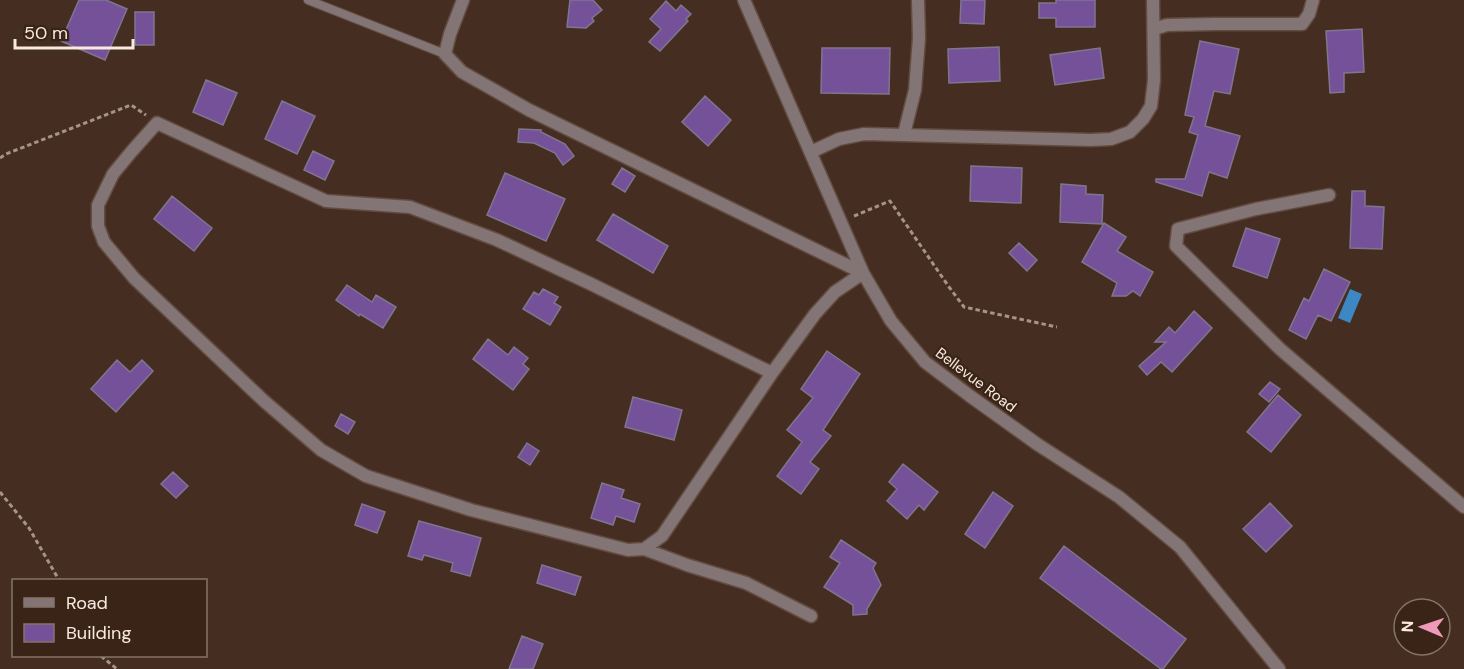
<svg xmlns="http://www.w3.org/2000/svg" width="1464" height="669" viewBox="0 0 1464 669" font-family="'DM Sans',sans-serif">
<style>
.water{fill:#3c87c4}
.building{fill:#75519a;stroke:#80758e;stroke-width:1.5}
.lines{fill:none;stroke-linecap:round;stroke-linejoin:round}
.lane-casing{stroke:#624c40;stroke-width:10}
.street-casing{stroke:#624c40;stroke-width:15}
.path{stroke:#a69389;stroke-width:3;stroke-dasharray:4.5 3;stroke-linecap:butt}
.lane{stroke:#837476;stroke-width:8}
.street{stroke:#837476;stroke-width:12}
.labels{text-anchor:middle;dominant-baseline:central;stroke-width:4.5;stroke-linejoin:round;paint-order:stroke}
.street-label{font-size:15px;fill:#f9e9e1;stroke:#3a2417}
</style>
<rect width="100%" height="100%" fill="#452e21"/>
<path class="water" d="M1350,289L1362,294L1350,323L1338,318Z"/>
<path class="building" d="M79,0H106L127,9L105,60L61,41Z
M570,0H593L602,10L592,18L594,21L586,28L567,27Z
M961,0H985L984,24L960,23Z
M1056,0H1095V27H1056V18H1039V3H1056Z
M666,1L676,11L681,5L691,14L686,19L688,21L660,51L649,42L661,29L650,19Z
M135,12H154V45H135Z
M1362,29L1364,72L1344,73V92L1330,93L1326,31Z
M1200,41L1239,49L1230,94L1214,91L1205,126L1240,136L1227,178L1209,172L1202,196L1156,182V179H1185L1198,135L1189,132L1194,117L1185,115Z
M999,47L1000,81L949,83L948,49Z
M822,48H890L889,94L821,93Z
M1100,48L1104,78L1055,85L1050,55Z
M206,80L237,93L223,125L193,112Z
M705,96L731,120L708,146L682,122Z
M282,101L315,116L297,154L265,139Z
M519,129L541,130V132L565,144L574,156L563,165L555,153L534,143L518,142Z
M313,151L334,161L325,180L304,170Z
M971,166L1022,168L1021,203L970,201Z
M622,168L635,176L625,192L612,184Z
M505,173L565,199L546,241L487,215Z
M1061,184L1086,186V194L1103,195L1102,224L1060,222Z
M1352,191H1365V206L1384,207L1382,249L1350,248Z
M172,196L212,228L194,251L154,219Z
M613,214L668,246L653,273L597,240Z
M1104,223L1126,237L1117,251L1153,272L1140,296L1133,291L1126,296H1112L1117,283L1082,262Z
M1246,228L1280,239L1267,278L1233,266Z
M1019,243L1037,260L1027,271L1009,253Z
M1324,269L1350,282L1331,321L1318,315L1306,339L1289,330L1304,298L1309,301Z
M347,285L372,302L376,295L396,307L383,328L360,314L359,316L336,300Z
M543,289L558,297L554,303L561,307L550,325L523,309L534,292L539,295Z
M1194,311L1212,328L1172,372L1161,362L1147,375L1139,366L1166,342H1155L1169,327L1175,333Z
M488,339L508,355L514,347L528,358L523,364L529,369L513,390L473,359Z
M827,351L860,374L823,430L831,436L810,462L819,469L801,494L777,476L802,442L787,430L813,398L801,389Z
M117,360L130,372L142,360L153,371L116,412L91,389Z
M1270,382L1280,389L1269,402L1259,394Z
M1278,395L1301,415L1271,452L1247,432Z
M633,397L682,410L674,440L625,427Z
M341,414L355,422L348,434L335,426Z
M527,443L539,451L530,465L518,457Z
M903,464L938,492L924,510L919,505L907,519L887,501L897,489L889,482Z
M173,472L188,486L176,498L161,484Z
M602,483L624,490L621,498L640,504L634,522L616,516L613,525L591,518Z
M993,492L1013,506L985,548L965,534Z
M1270,503L1292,526L1266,552L1243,529Z
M362,504L385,512L377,533L355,525Z
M419,521L481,538L470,576L451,571L453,563L424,555L422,560L408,556Z
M841,540L876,563L873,568L881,585L867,609V614L853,615V605L824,587L840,563L830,557Z
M1064,546L1186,639L1163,669H1161L1040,578Z
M542,565L581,577L575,595L537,583Z
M522,636L543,644L533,669H509Z"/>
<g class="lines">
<g class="lane-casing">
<path id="lane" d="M308,0L445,54"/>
</g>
<g class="street-casing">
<path id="street" d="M463,0L450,34L445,54L462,72L529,110L863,273L835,292L815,314L772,373L591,284L497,240L410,207L326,201L157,123L132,151L113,174L98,205V226L104,242L134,278L264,401L321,450L366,476L471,510L628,550L644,549
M744,0L863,273L891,321L925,362L970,396L1037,444L1119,497L1180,547L1279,669
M1154,29L1167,25L1215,24H1302L1309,14L1313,0
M904,134L915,90L919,38L918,0
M811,152L839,139L864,134L1091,140L1111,139L1130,132L1143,119L1151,106L1154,80L1153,0
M1329,195L1256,209L1178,229L1176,246L1280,349L1464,507
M772,373L662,536L644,549L687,565L746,583L811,616"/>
</g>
<path class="path" d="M0,158L6,154L131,105L146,115
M854,216L890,201L949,287L964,307L1057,327
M0,492L29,528L59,580
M101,656L117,669"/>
<use href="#lane" class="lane"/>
<use href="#street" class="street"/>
</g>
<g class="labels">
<g class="street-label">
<text transform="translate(976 380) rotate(37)">Bellevue Road</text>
</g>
</g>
<rect x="12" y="579" width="195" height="78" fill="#3a2417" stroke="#867368" stroke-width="1.5"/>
<rect x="24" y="598" width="30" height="9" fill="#837476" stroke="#867368" stroke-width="1.5"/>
<text x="66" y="609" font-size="18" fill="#f9e9e1">Road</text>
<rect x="24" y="624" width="30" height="18" fill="#75519a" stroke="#867368" stroke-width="1.5"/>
<text x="66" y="639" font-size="18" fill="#f9e9e1">Building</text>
<g transform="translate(1422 627) rotate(272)"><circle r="28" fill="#3a2417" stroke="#867368" stroke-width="1.5"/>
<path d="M0-4.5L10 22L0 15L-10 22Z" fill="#ef9ab8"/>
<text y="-9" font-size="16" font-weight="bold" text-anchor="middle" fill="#f9e9e1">N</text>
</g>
<path d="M15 39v9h118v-9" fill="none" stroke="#f9e9e1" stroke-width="3"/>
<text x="24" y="39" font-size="18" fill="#f9e9e1" stroke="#3a2417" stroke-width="4.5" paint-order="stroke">50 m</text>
</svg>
